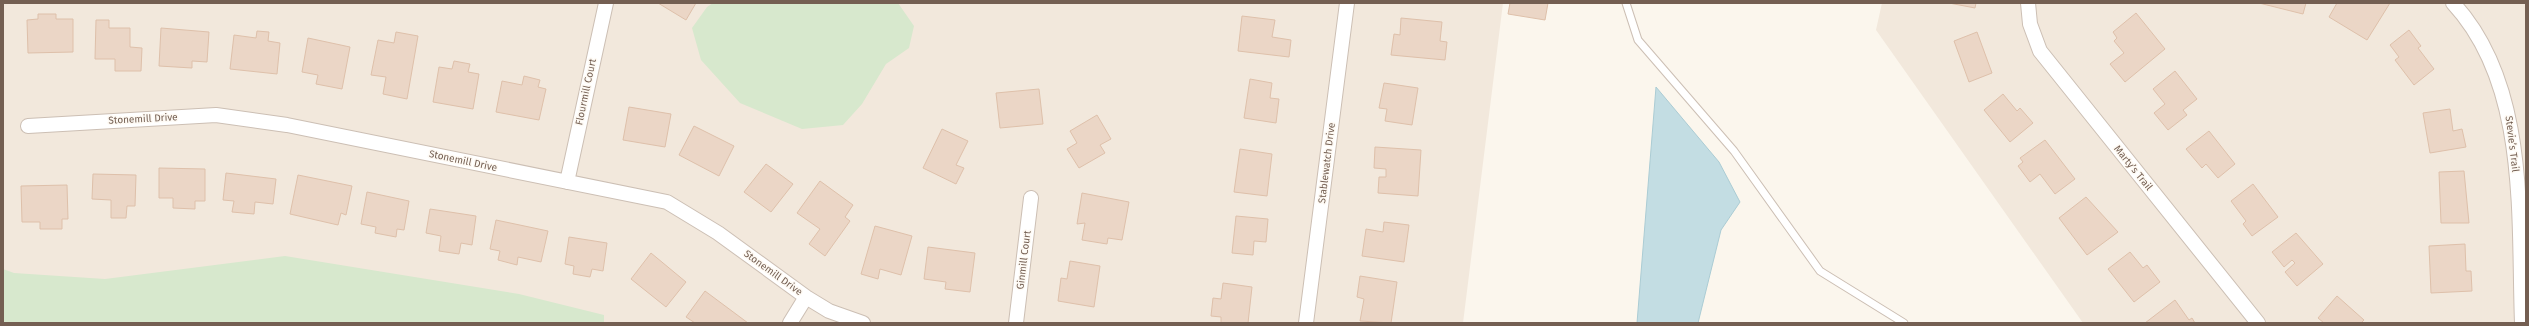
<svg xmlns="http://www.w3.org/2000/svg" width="2529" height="326" viewBox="0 0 2529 326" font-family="'Fira Sans',sans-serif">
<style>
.residential{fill:#f2e8dc}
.green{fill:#d7e8cd}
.water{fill:#c3dde3;stroke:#abccd4}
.building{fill:#ebd6c6;stroke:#dec0aa}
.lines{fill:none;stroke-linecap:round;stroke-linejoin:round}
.lane-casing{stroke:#ccbfb4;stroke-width:9}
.street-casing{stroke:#ccbfb4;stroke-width:16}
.lane{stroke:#fff;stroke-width:7}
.street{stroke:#fff;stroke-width:14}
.labels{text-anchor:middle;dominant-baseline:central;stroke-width:3;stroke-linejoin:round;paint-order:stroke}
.street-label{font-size:10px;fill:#745f52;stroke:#fefaf4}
</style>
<rect width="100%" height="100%" fill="#fbf6ed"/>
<path class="residential" d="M3,3H1503L1463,323H3Z
M1882,3H2526V323H2083L1876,30Z"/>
<path class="green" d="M713,3H898L914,26L909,48L886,64L862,104L843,125L802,129L740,103L701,60L692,28L707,7Z
M285,256L519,294L604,315V323H3V269L14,273L105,279Z"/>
<path class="water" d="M1656,87L1719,162L1740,202L1721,230L1698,323H1637Z"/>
<path class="building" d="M658,3H696L686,20Z
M1510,3H1548L1545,20L1508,14Z
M1949,3H1976L1975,8Z
M2259,3H2306L2303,14Z
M2337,3H2390L2367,40L2329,17Z
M2136,13L2165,49L2125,82L2110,64L2124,53L2114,41L2117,38L2113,32Z
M38,14H56V19H73V52L28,53L27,20L38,19Z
M1242,16L1275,20L1272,37L1291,40L1289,57L1238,51Z
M1401,18L1442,22L1440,41L1447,42L1445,60L1391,55L1394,34L1400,35Z
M96,20H109V28H130V47L142,48L141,71H115V59H95Z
M161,28L209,32L207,62L192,61V68L159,66Z
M2409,30L2421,46L2418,48L2434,69L2414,85L2395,60L2399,57L2390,45Z
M257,31L269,32L268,41L280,43L277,74L230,69L234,35L256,38Z
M396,32L418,36L407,99L383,94L386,77L371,75L378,40L394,43Z
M1977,32L1992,73L1969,82L1954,41Z
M308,38L350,47L342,89L316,84L318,75L302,72Z
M454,61L470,64L468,72L479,74L473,109L433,102L439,67L452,69Z
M2175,71L2197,99L2183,110L2187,115L2168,130L2154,113L2165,104L2153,89Z
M524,76L540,80L538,87L546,89L539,120L496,112L502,81L522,85Z
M1250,79L1272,83L1270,98L1279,99L1276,123L1244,118Z
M1384,83L1418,88L1412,125L1385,121L1387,109L1379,108Z
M1039,89L1043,124L1000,128L996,93Z
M2003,94L2017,111L2020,108L2033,123L2010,142L1984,110Z
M629,107L671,114L665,147L623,140Z
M2450,109L2453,131L2462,129L2466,147L2430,153L2423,113Z
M1097,115L1111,139L1100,145L1105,153L1079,168L1067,149L1077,143L1070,131Z
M694,126L734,146L719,176L679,155Z
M942,129L968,141L956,165L964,168L956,184L923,168Z
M2209,131L2235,164L2218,178L2206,164L2202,168L2186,149Z
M2045,140L2075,179L2055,194L2040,174L2030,182L2018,166L2023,162L2020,158Z
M1375,147L1421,150L1418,196L1378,193L1379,177H1386V169L1374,168Z
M1240,149L1272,154L1267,196L1234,192Z
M766,164L793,184L771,212L744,192Z
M159,168L205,169V201H195V209L173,208V198H159Z
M2464,171L2469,223H2441L2439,172Z
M226,173L276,179L273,204L255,202L254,214L232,212L234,201L223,200Z
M93,174L136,175L135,206H127L126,218H111V200L92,199Z
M298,175L352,186L346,215L341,213L338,225L290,214Z
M820,181L853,205L845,217L850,221L825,256L809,244L820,229L797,213Z
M2253,184L2278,217L2252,236L2243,224L2246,221L2231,201Z
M67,185L68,219H62V229H40V222H22L21,186Z
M367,192L409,201L404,230L397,229L396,237L375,233L376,227L361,224Z
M1082,193L1129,202L1122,240L1108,238L1107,244L1082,240L1085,223L1077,224Z
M2086,197L2118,232L2087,255L2059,218Z
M430,209L476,216L472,245L461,243L459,254L439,251L441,236L426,233Z
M1236,216L1268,219L1266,242L1254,241L1253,255L1232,253Z
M496,220L548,231L541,262L518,257L517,265L498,260L500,251L490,249Z
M1384,222L1409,225L1404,262L1362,256L1366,229L1383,232Z
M875,226L912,236L901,275L880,269L878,279L861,274Z
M2296,233L2323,264L2297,286L2285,272L2295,263L2292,260L2284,267L2272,252Z
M569,237L607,243L603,271L592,269L590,277L573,274L574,266L565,264Z
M2465,244L2466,271H2471L2472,291L2431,293L2429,246Z
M928,247L975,253L970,292L945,289L946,282L924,279Z
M2130,252L2143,268L2147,265L2160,282L2134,302L2108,269Z
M651,253L686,282L666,307L631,279Z
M1070,261L1100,266L1094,307L1058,301L1061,278L1067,279Z
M1360,276L1397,282L1391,323L1360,321L1364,299L1357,297Z
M1223,283L1252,287L1248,323H1221V317L1211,316L1213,298L1221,299Z
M705,291L748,323H695L686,317Z
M2337,296L2364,320L2361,323H2324L2318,318Z
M2175,300L2189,320L2192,318L2195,323H2145Z"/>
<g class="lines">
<g class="lane-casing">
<path id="lane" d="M1626,3L1638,40L1734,151L1820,271L1904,323"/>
</g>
<g class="street-casing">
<path id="street" d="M2028,3L2030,24L2040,51L2258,323
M2453,3C2529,85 2518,218 2522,323
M28,126L216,115L287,125L667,202L718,233L806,297L829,311L863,323
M567,182L606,3
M790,323L806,297
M1016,323L1031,198
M1306,323L1347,3"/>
</g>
<use href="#lane" class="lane"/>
<use href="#street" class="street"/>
</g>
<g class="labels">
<g class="street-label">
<text transform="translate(586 92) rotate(-78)">Flourmill Court</text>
<text transform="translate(143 119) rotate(-3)">Stonemill Drive</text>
<text transform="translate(2512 144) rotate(83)">Stevie’s Trail</text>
<text transform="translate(463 161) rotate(12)">Stonemill Drive</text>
<text transform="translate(1327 163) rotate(-83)">Stablewatch Drive</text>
<text transform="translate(2133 168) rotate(51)">Marty’s Trail</text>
<text transform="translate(1024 260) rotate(-83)">Ginmill Court</text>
<text transform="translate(773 273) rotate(36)">Stonemill Drive</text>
</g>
</g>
<rect width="2529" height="326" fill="none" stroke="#745f52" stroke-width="8"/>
</svg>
